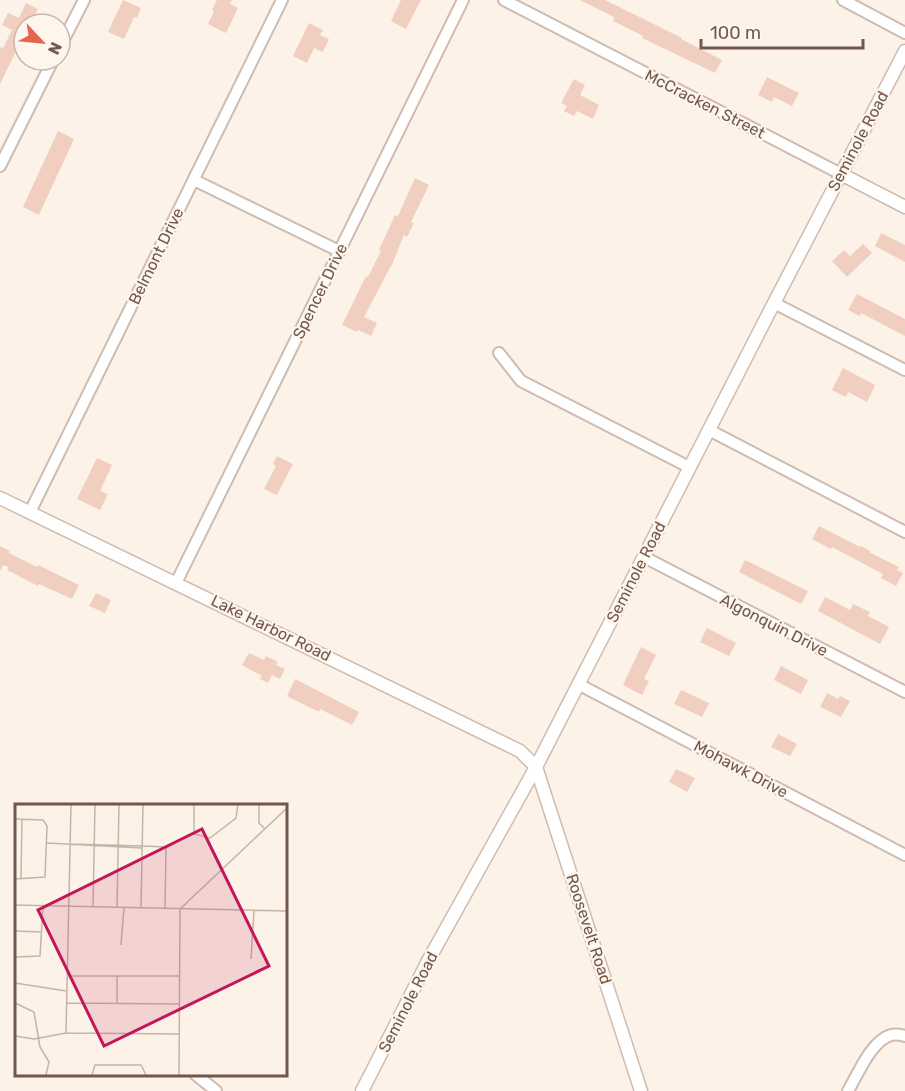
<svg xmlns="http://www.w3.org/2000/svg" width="905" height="1091" viewBox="0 0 905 1091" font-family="Rubik,sans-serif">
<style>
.building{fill:#f0cfc0}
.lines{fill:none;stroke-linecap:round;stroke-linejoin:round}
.minor-casing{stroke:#cfbbb0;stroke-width:14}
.tertiary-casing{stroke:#cfbbb0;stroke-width:15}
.minor{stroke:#fff;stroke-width:10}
.tertiary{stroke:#fff;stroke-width:12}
.labels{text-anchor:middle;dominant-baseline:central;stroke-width:4.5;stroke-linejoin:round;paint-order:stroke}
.street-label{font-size:16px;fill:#74574c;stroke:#fef6ed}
.inset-road{fill:none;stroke:#c6b4a9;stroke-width:1.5}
.view{fill:#c2185b;fill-opacity:0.15;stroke:#c2185b;stroke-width:3}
.inset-edge{fill:none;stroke:#74574c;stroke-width:3}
</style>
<rect width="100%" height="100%" fill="#fcf2e7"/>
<path class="building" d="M123,0L141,8L137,18L134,17L124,39L108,32Z
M217,0H232L230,4L238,8L226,33L208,24L214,11L212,10Z
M401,0H421L406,29L391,21Z
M580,0H605L682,38L681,39L722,60L715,73L642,38L643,36L613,21L614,17Z
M26,3L38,9L31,24H24V47L19,45L0,84V47L3,48L12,30L2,25L8,13L19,18Z
M309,23L323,30L320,35L329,39L323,52L314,48L307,63L293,56Z
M767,77L799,93L792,106L774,97L772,102L758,95Z
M574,79L585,85L580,95L599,105L593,119L577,111L574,116L564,111L567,106L561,103Z
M58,131L74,139L39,215L23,207Z
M415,178L429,185L411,222L414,223L407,237L404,235L393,262L364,317L377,323L371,336L358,330L357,332L342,325L366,276L368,277L381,251L379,250L395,215L398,216Z
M881,233L905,245V262L875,246Z
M863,244L872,253L847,277L832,261L844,250L850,256Z
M857,294L905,319V336L861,313L860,316L848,310Z
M843,368L875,385L867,402L848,392L846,397L832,390Z
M277,456L293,464L277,495L264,489L276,466L273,464Z
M97,458L112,465L100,491L108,494L100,510L77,499Z
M819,526L860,547L861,546L870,551L869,552L899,567L897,570L903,573L896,586L881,578L883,574L832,547L831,549L812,539Z
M0,546L10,551L9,553L37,567L38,565L79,585L72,599L39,584L38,586L7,570L9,567L3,565L0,571Z
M745,560L808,591L801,604L739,572Z
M96,593L111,600L105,613L89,606Z
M825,597L850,610L853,604L870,612L868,616L889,627L880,644L818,611Z
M707,628L736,643L729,656L700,642Z
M641,647L656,655L644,679L649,681L642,695L623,685Z
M249,653L264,660L266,656L278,662L276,665L285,669L280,679L272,675L268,683L260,679L262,676L242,665Z
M781,666L808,680L801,694L774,680Z
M295,679L359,712L352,725L320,709L319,712L287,696Z
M681,690L709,703L702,717L674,704Z
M827,693L838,699L840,696L850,701L841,717L820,707Z
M778,734L797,744L790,756L771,747Z
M676,769L695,778L687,792L669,782Z"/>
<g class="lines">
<g class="minor-casing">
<path id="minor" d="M504,0L841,174
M843,0L905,33
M60,47L84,0
M0,166L53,60
M194,180L339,251
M774,303L905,370
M499,353L521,381L689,467
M709,430L905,532
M30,512L282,0
M644,557L905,692
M176,583L463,0
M578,684L905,855
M195,1074L216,1091
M848,1091C858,1074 871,1041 891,1035C895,1034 901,1035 905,1036"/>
</g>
<g class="tertiary-casing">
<path id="tertiary" d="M841,174L905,207
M0,498L520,751L536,767L641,1091
M362,1091L428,961L536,767L774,303L905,51"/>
</g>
<use href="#minor" class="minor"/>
<use href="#tertiary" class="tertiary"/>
</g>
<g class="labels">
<g class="street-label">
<text transform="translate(705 104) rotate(27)">McCracken Street</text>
<text transform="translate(858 141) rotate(-62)">Seminole Road</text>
<text transform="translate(156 256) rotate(-64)">Belmont Drive</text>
<text transform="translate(320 291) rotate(-64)">Spencer Drive</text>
<text transform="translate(636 572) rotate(-63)">Seminole Road</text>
<text transform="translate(774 625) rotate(27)">Algonquin Drive</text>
<text transform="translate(271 628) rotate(26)">Lake Harbor Road</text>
<text transform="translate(741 769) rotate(28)">Mohawk Drive</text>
<text transform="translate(589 929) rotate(72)">Roosevelt Road</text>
<text transform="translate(408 1002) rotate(-63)">Seminole Road</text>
</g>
</g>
<g transform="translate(15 804)">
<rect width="272" height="272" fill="#fcf2e7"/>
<path class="inset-road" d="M179,0V30L195,34L221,14L223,0M244,0V19L250,25M0,15L28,16L32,22L30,73L0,75M32,39L126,44L127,42L55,40M127,42L151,43L150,105M6,75L7,16M0,101L272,107M78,103L80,0M102,103L104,0M126,103L128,0M165,105L272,4M0,127L27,128M106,141L109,104M0,153L25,152L28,102M236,155L239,107M52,172H164M0,179L51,187M0,199L19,208L25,243L34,258L31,271M52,199L164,200M102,199V172M51,229L56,0M0,232L19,235L51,229L164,230M77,271L80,261H126L131,271M164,271L165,105"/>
<path class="view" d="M187,25L254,162L89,242L23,106Z"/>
<rect width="272" height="272" class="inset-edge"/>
</g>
<g transform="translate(42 42) rotate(116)"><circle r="28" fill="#fef6ed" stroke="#c7b6ad" stroke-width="1.5"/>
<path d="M0-4.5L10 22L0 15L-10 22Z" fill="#e06651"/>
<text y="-9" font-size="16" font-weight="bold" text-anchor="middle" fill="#74574c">N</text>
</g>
<path d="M701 39v9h162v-9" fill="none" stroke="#74574c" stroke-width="3"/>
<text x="710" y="39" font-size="18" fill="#74574c" stroke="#fef6ed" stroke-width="4.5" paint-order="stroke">100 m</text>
</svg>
